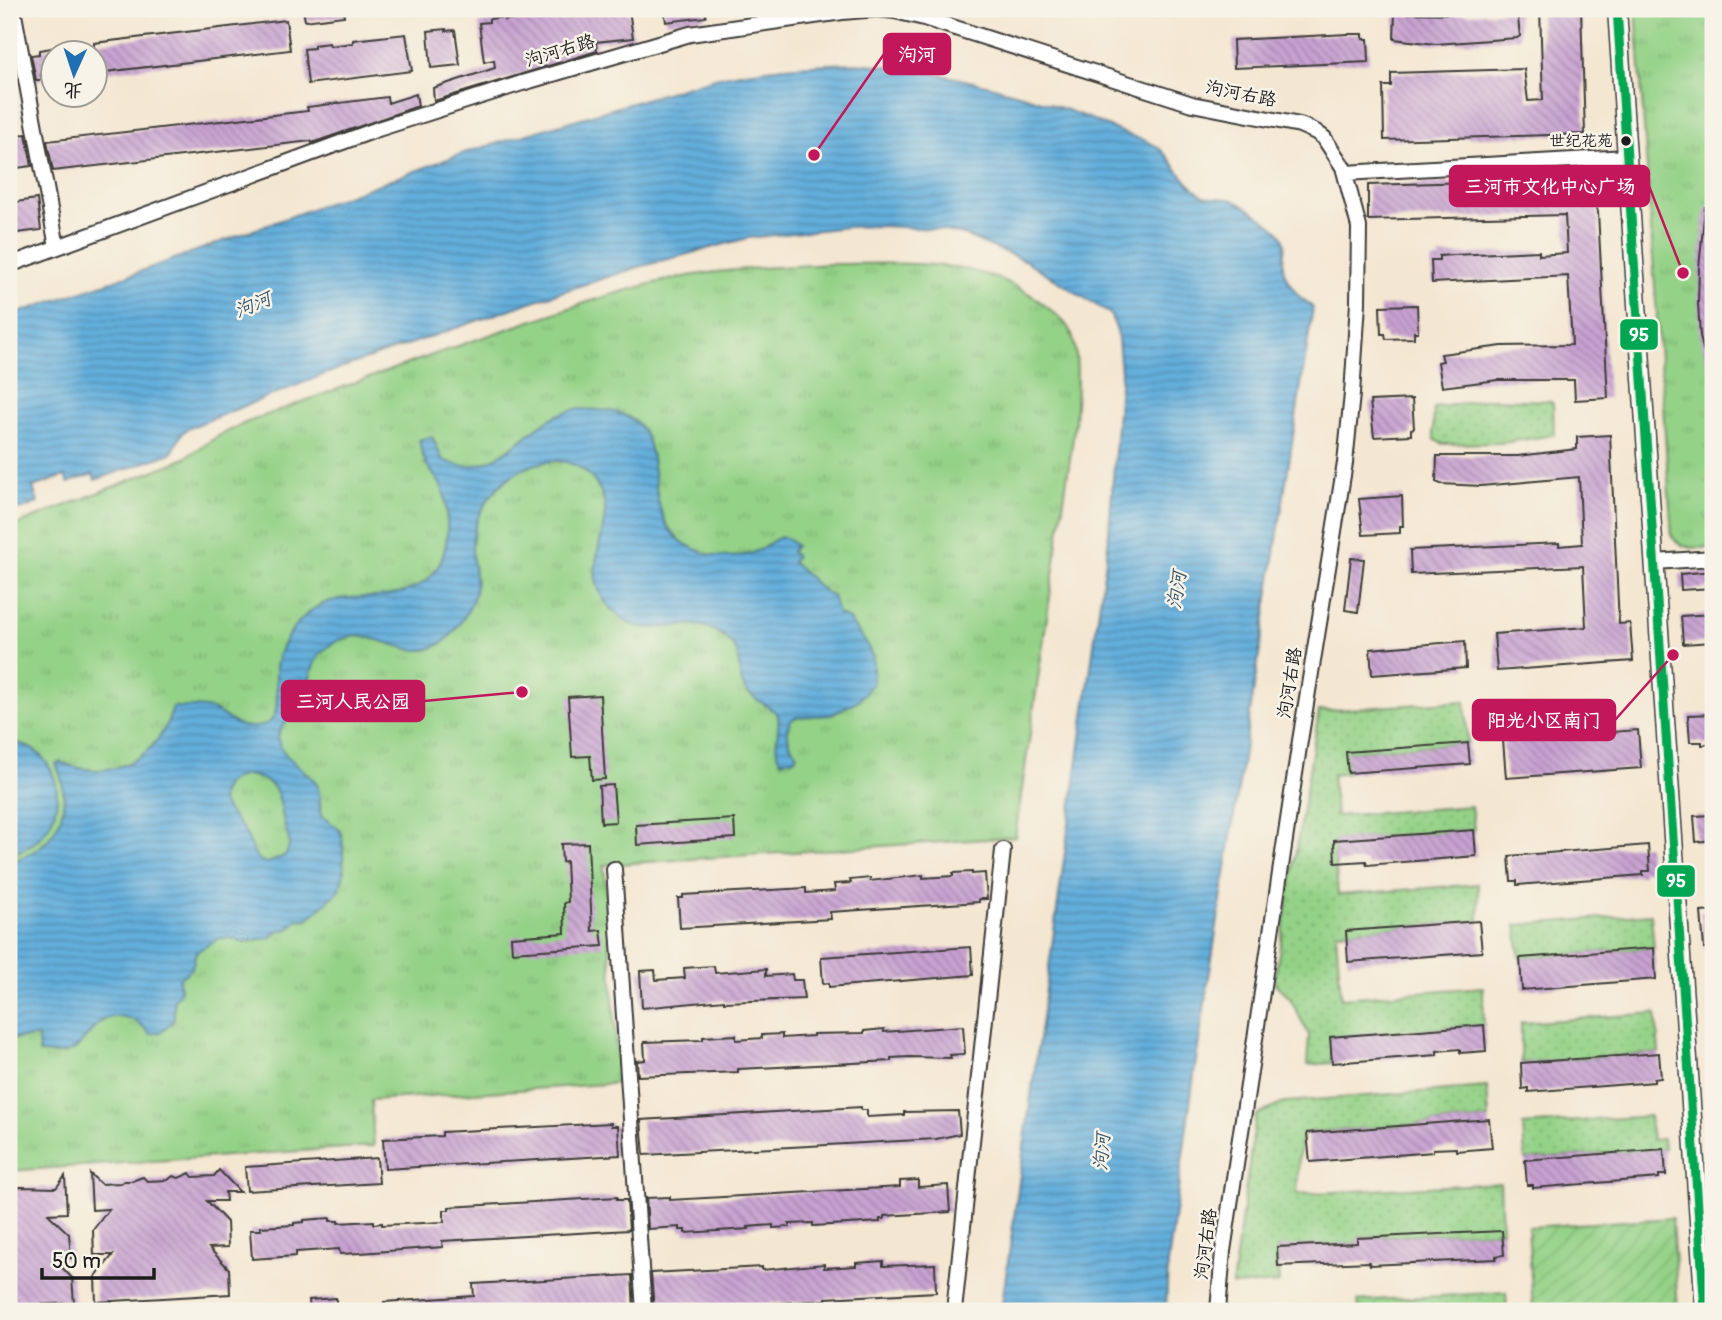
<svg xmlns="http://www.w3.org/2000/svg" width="1722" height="1320" viewBox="0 0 1722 1320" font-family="Pangolin,'LXGW WenKai TC',sans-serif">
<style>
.grass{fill:url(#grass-dots);stroke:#587752;stroke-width:2}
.park{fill:url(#park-tufts);stroke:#587752;stroke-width:2}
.garden{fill:url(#garden-furrows);stroke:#587752;stroke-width:2}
.water{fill:url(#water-rules);stroke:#40657c;stroke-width:2;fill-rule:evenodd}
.building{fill:url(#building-back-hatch)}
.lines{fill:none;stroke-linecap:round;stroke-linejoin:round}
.minor-casing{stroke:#3c3a37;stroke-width:18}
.tertiary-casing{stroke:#3c3a37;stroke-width:21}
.minor{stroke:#fff;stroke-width:14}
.tertiary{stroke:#fff;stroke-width:18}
.bus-1-casing{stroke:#f7f3e8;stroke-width:14}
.bus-1{stroke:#00a651;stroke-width:9}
.bus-dot{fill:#1c1c1c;stroke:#f7f3e8;stroke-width:2.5}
.labels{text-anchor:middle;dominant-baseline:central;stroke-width:5;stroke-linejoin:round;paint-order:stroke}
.bus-label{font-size:16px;fill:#1c1c1c;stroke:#f7f3e8;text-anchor:end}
.street-label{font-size:18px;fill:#1c1c1c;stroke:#f7f3e8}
.water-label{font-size:19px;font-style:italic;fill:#385668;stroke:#f7f3e8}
.leader{fill:none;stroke:#c2185b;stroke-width:2.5}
.callout-dot{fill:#c2185b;stroke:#f7f3e8;stroke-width:2.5}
.callout{fill:#c2185b;stroke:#c2185b;stroke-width:2.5}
.callout-label{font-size:19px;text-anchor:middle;font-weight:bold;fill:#fff}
.line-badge{stroke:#f7f3e8;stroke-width:2.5}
.badge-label{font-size:19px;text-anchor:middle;font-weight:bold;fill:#fff}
</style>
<defs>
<pattern id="grass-dots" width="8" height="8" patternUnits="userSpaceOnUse" patternTransform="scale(1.75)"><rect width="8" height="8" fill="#94d287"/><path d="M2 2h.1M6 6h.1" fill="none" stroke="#7fb474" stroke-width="1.8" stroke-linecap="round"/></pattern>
<pattern id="park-tufts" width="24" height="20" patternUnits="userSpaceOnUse" patternTransform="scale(1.75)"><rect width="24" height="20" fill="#94d287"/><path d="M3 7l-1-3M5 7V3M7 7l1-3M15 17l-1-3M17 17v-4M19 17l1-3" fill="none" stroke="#7fb474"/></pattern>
<pattern id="garden-furrows" width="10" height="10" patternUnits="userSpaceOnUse" patternTransform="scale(1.75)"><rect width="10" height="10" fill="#94d287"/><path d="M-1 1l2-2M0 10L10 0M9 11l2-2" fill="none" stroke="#7fb474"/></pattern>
<pattern id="water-rules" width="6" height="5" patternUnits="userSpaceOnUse" patternTransform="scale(1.75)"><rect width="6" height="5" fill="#63aedb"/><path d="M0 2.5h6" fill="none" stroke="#518db1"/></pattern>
<pattern id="building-back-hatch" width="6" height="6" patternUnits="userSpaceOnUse" patternTransform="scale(1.75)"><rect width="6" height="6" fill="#c8a2d1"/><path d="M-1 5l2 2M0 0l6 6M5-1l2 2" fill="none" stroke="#a283a9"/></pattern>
</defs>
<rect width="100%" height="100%" fill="#f7f3e8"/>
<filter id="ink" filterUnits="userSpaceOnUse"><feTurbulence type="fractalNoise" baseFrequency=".0143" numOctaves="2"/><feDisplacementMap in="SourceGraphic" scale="14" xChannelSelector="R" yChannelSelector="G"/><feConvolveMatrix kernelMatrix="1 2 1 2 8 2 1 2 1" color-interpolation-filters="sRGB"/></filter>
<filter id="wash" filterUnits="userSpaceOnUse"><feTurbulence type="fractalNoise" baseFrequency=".00686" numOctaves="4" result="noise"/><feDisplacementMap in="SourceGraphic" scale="28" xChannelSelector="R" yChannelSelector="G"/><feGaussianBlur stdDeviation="1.57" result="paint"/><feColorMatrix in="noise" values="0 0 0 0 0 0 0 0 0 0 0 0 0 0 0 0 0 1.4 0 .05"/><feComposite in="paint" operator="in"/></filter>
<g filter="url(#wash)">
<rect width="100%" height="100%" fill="#f4e7d2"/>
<path class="grass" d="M1490,399L1550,401L1553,404L1554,435L1501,443L1443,444L1435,440L1433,432L1434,408Z
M1465,701L1468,743L1347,752L1348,773L1332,775L1336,816L1471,806L1474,830L1334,841L1338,895L1478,884L1479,921L1336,932L1341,998L1483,987L1484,1025L1330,1037L1332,1063L1307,1065L1309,1035L1290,998L1274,983L1319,711Z
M1651,914L1654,948L1520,958L1516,925Z
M1656,1013L1659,1053L1521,1063V1023Z
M1487,1087L1489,1119L1303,1133L1299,1155L1297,1194L1500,1183L1502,1231L1358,1238L1357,1243L1277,1248L1279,1283L1232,1286L1256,1115L1286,1102Z
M1650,1116L1652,1140L1663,1139L1664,1149L1525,1160L1523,1125Z
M1506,1292L1507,1311H1359L1358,1301Z"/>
<path class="park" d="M1636,9H1713V547C1696,548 1685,551 1672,537Z
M832,264C903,264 983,256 1042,303C1051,311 1063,318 1069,329C1081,348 1076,401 1075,424L1015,837L604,865L619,1083L371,1100L374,1146L9,1171V528L183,459L218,436L245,423C340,388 435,353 531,321C582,304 635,285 689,276C736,268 784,267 832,264Z"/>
<path class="garden" d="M1672,1218L1678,1311H1533L1528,1227Z"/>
<path class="water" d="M859,63C949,72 1039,95 1121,132C1132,137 1152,141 1160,149C1176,164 1184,184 1203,195C1211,200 1220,197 1229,199C1238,200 1277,227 1282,235C1289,246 1280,259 1284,271C1286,279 1295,292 1301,298C1306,302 1309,302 1313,308L1196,1061L1168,1263L1166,1311H1001L1108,544L1121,372L1117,330L1110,314L1026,261L964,235L936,229L882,226L847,227L748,238L639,267L548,296L338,369L189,428L182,433L172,453L95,480L93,474L68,483L65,476L33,487L38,503L20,510L9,503V316L136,273L464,153L715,78C763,67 810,64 859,63Z
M578,409C594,410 611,409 626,416C672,436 636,516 687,545C710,558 735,561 759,550C766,547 775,537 783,537C787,537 792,543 796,546L791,552L796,556L792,562L826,593L833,596L838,614L848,619L866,643L873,658V683L859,700L831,715L797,717L791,720L787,729L789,743L797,754L795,758L781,761C771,749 781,730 778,715C769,704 753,701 745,689C732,666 750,650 715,631C679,611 648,649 611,609C568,562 632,519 590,476C575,461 557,458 537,464C500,474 472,511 472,550C472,564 478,578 475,592C472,606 461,623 452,634C413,677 374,617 334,643C328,647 321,651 318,657C308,672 310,691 304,707C297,714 289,718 283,726C264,750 306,767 316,783C322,793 319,805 321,816L337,827L342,835L344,873L339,891L308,919H298L288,929L277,931L270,938L243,942L232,938H220L196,952L192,968L179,979L180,993L174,1000V1020L161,1032L150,1034C136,1016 112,1008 94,1028C86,1036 82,1046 71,1051C62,1056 49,1053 39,1053L38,1037L9,1039V861C56,851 76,807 56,764L60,762C111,783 158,760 173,707C185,707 199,706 210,709C225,713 231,726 248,727C292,729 271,687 277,662C281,642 297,621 312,610C331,596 353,598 374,597C438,593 454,558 445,498C443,482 431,474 425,461C422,455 421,447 419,440L432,436L442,459C496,489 529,414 578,409ZM247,775C282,781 278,797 284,823C287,839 293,838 286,855L268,863C249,860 253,840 242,828C234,817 226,813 221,800C222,784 232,777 247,775Z
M9,740C21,744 34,748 42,757C73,791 53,846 9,854Z"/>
<g id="blocks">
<path class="building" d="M303,9H343L344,16L305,21Z
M570,9H629L633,38L596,42L597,51L434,101L433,88L495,68L494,60L484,62L479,23L489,22V19L504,17L505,20L528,17L527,14Z
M664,9H705L706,17L666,22Z
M1540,9H1581L1585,134L1384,140L1383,86H1391V73L1524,69L1528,101L1543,100Z
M1517,10L1520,36L1517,38L1436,44L1394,39L1395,13L1476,14Z
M286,20L290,50L105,72V67L94,69V43Z
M446,29V31L455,30L460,65L431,68L428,31Z
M406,34L412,71L308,84L304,49L314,48V45L329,43L330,46L353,43V40Z
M1348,34H1363V39H1368L1369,62L1234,68L1233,40Z
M52,48V74L41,75L42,80H36L31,55L39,54V50Z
M416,94L418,106L312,143L311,141L53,171L47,141L308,111L307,107L387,97L388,103Z
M26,134L32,166L9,169V136Z
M1574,179L1586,183L1589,187L1598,212L1608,398L1575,400L1574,380H1498L1442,387L1438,362L1443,361L1441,354L1502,346L1572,345L1568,276L1432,283L1431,260H1439V256L1453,255L1539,251V255L1567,253L1565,215L1368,220V185Z
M37,199L41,230L9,234V203Z
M1705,207L1713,208V371L1709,372L1700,336L1698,303L1699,268Z
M1417,305L1418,332H1414V338L1386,339L1385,334H1381L1380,306Z
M1412,399L1414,428L1411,429V435L1374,437L1370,401Z
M1610,435L1619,624L1630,623L1633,661L1497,671L1494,634L1586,627L1583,566L1411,574L1410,550L1559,543V546L1582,544L1579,477L1481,486L1441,484L1436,482L1437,456H1518L1577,449V437Z
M1402,496L1403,526H1400V533L1363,535L1359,499Z
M1351,558L1364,559L1358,612L1345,610Z
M1713,571V588L1681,590L1680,574Z
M1713,614V642L1683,644L1681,616Z
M1465,641L1466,668L1372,675L1370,649Z
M600,695L605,779L592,780L590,756L572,757L568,697Z
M1713,714V744L1702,745V742H1690L1688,715Z
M1638,730L1641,768L1506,778L1503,740Z
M1468,743L1470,764L1348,773L1346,752Z
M613,785L616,822L601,823L599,786Z
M1713,815V840L1696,842L1694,816Z
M734,819L735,838L637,845L636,825Z
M1474,830L1476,856L1367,865L1366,861L1335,863L1334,840Z
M588,843L592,931L601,930L603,946L512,952L511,937L565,933L564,903L568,902L566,861L562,862L561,844Z
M1648,845L1650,871H1643V875L1517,885V881H1511L1509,856Z
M972,872V874L985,873L987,899H979V902L830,912L831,919L680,928L678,898H683V895L806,888V893L835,891L834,884L851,883L850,880L870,878V881L923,875V878L953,876V873Z
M1713,911V948H1704L1701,912Z
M1479,921L1482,952L1348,962L1346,931Z
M971,947L973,975L829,987V983L823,984L821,957Z
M1654,948L1656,979L1522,990L1520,958Z
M714,966L715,973L766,969V976L792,974L793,980H802L804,999L724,1002V1000L642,1008L640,971L655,970L656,980L685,978L684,968Z
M1484,1025L1486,1051L1460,1053V1049L1437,1051V1055L1332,1063L1330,1037Z
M963,1026L965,1054L950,1055L951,1058L909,1057L891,1058V1061L738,1069V1072L638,1076L637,1061L645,1060L644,1042L703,1040V1037L736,1035V1040L762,1038V1035L782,1034V1038L813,1036V1034L864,1033V1031L884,1029V1032Z
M1659,1053L1661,1078L1654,1079V1082L1528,1092V1088L1522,1089L1521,1063Z
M861,1107V1110H867V1117L904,1115V1112L958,1111L960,1134L936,1139L644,1155L641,1120Z
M1489,1119L1492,1148L1456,1151V1148L1433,1149V1152L1310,1162L1307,1133Z
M611,1123V1126H618L620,1155L385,1169L383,1139L442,1136V1132Z
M1664,1149L1666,1175H1659V1178L1533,1188V1185H1527L1525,1160Z
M377,1158L379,1183L247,1191L245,1167Z
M219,1170L240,1192H225L226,1201H207L227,1222L228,1247L209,1248L229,1269L230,1294L96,1302L95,1277L113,1255H94L93,1230L109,1209L92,1210L90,1174L101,1184L121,1183L124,1181H132L143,1177L147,1181L168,1180L173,1176L179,1178L190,1173L193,1177L214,1176Z
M65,1176L67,1213L48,1214L69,1234L71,1258L54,1259L72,1278L74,1303L9,1306V1191L20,1187L56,1188Z
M918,1180V1187L948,1185L950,1212L884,1216V1219H880V1222L831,1225L813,1226V1223L789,1224V1227L773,1228V1225L748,1227L749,1229L685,1233V1230H680V1227L648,1229L646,1198L670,1197V1200L900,1187V1181Z
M617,1197V1200H627L629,1230L442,1241L443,1247L360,1253L340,1254L339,1249L296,1252V1256L252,1259L250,1230H261L260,1227L294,1225V1223L304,1222V1220L330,1218V1221H338V1223L374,1221V1224L382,1223V1225L444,1222V1210H449V1207Z
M1502,1231L1504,1255L1496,1256V1259L1370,1265L1369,1262L1278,1266L1277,1247L1357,1243V1238Z
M883,1261V1266L935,1264L936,1292L826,1298V1300L764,1304L753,1305V1308L722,1310L721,1308L654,1311L651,1273L762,1267V1270L824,1264V1268L856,1266V1263Z
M632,1275L634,1311H384V1302L474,1296L473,1284Z
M336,1298V1311H310L309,1300Z"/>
</g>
</g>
<g filter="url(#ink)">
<use href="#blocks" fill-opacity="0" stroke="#3c3a37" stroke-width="2"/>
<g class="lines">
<g class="minor-casing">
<path id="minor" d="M13,9L57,247
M1345,173L1627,157
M9,265L378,129L522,83L690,34L842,12L877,9L895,11L924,18L1192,104L1300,125L1316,132L1324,138L1343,167L1359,227L1358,303L1352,394L1345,463L1299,747L1223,1251L1218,1311
M1655,562L1713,558
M614,869L644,1311
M954,1311L1003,850"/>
</g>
<g class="tertiary-casing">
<path id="tertiary" d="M1617,9L1705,1311"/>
</g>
<use href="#minor" class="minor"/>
<use href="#tertiary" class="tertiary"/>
<g class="bus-1-casing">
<path id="bus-1" d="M1617,9L1705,1311"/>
</g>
<use href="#bus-1" class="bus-1"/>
</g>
</g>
<circle class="bus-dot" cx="1626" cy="141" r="6"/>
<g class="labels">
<g class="bus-label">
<text x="1613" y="141">世纪花苑</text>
</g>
<g class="street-label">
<text transform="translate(560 51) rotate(-17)">泃河右路</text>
<text transform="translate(1241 94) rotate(11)">泃河右路</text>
<text transform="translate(1290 683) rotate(-81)">泃河右路</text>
<text transform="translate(1206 1244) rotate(-83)">泃河右路</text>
</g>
<g class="water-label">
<text transform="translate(253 305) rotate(-23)">泃河</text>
<text transform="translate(1177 590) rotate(-82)">泃河</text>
<text transform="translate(1102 1152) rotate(-86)">泃河</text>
</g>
</g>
<path class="leader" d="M814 155L884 54M1683 273L1649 186M522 692L424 701M1673 655L1615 720"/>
<g class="callout-dot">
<circle cx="814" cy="155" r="7"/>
<circle cx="1683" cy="273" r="7"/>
<circle cx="522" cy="692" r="7"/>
<circle cx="1673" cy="655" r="7"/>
</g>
<g class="callout">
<rect x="884" y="34" width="66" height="40" rx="7"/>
<rect x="1450" y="166" width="199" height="40" rx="7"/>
<rect x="282" y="681" width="142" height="40" rx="7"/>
<rect x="1473" y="700" width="142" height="40" rx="7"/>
</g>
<g class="callout-label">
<text x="917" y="61">泃河</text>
<text x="1550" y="193">三河市文化中心广场</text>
<text x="353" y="708">三河人民公园</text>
<text x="1544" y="727">阳光小区南门</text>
</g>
<g class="line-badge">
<rect x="1619" y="318" width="40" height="33" rx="7" fill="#00a651"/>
<rect x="1656" y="864" width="40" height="34" rx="7" fill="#00a651"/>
</g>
<g class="badge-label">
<text x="1639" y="341">95</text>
<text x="1676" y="887">95</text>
</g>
<rect width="1722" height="1320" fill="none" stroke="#f7f3e8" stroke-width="35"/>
<g transform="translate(74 74) rotate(183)"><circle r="33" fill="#f7f3e8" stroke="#9f9d96" stroke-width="2"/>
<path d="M0-5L12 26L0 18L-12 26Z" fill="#1f6fb2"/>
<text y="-10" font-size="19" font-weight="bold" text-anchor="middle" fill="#1c1c1c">北</text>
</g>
<path d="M42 1268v10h112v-10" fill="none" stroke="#1c1c1c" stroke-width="3.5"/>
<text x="52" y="1268" font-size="21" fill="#1c1c1c" stroke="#f7f3e8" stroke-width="5" paint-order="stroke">50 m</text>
</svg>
